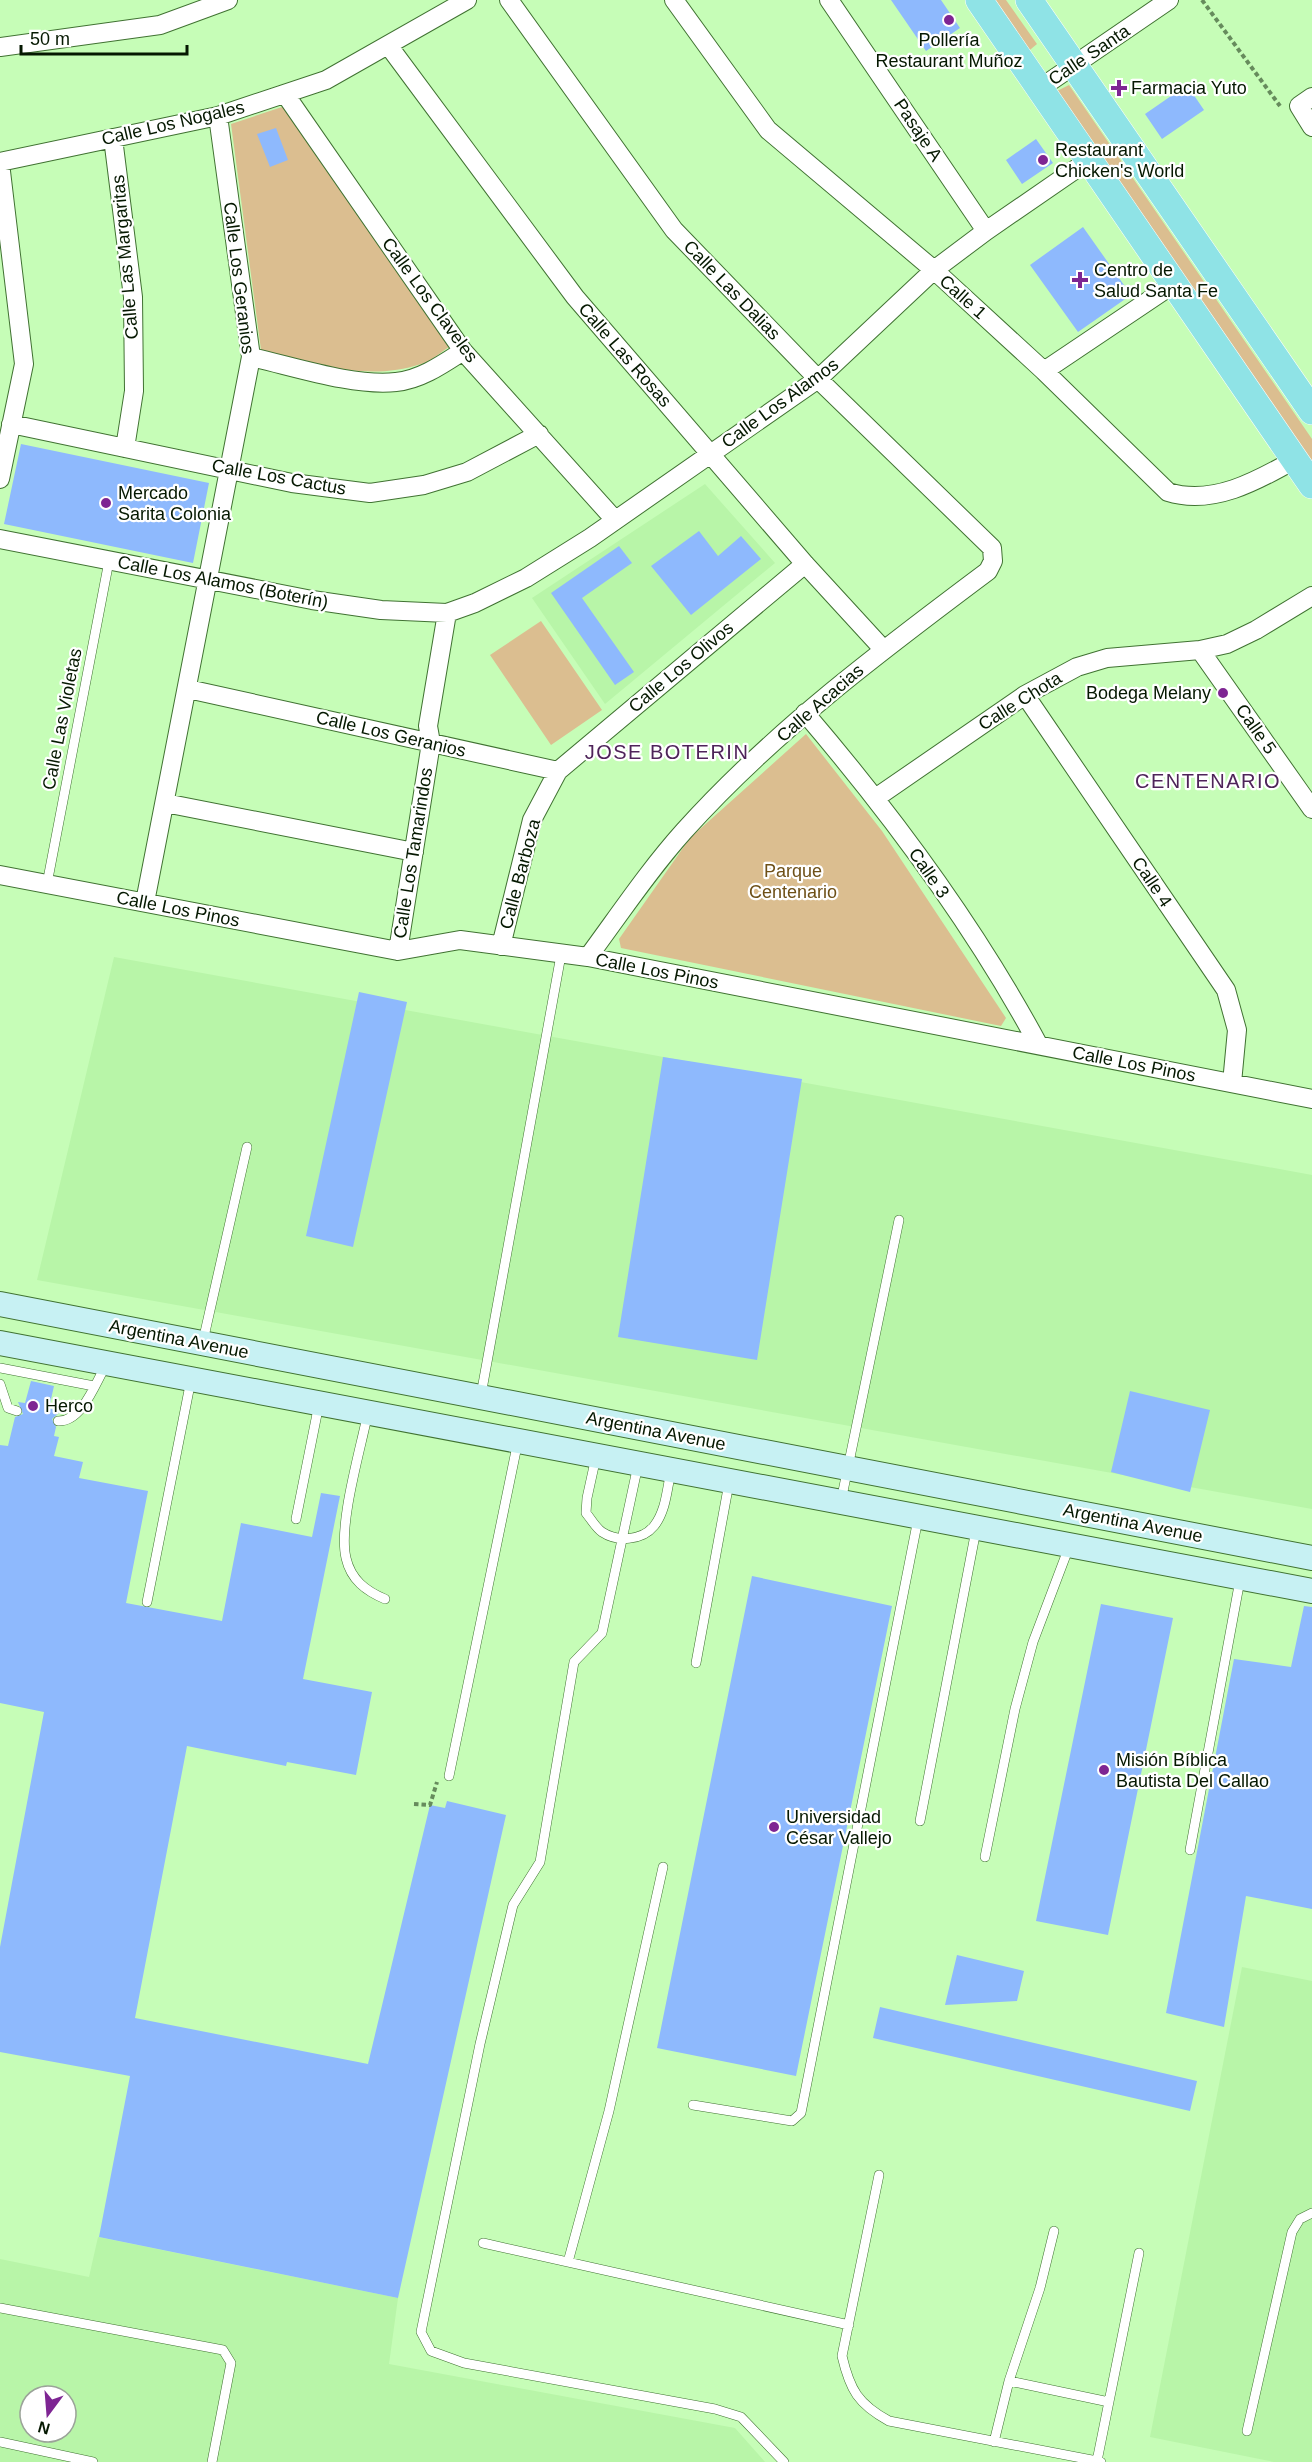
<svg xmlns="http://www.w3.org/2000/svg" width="1312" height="2462" viewBox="0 0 1312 2462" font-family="Helvetica,sans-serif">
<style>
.built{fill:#b8f5a8;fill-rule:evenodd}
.green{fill:#dbbe90}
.building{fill:#8eb9fd}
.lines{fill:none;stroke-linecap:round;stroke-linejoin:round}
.service-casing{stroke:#407232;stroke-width:10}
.minor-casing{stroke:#407232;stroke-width:20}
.secondary-casing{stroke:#407232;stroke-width:26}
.primary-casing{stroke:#fff;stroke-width:28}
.path{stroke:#668b5c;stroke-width:4;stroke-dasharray:4.5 3;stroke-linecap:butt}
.service{stroke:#fff;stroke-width:9}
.minor{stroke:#fff;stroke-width:18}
.secondary{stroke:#c7f1f3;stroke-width:24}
.primary{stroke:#8fe3e6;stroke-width:27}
.poi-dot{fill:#7e2593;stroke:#fff;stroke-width:2}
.labels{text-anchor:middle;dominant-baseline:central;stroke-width:4.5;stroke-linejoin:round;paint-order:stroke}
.poi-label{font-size:18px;fill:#051801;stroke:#fff;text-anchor:start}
.street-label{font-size:18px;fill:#051801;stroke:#fff}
.park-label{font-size:18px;fill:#6e5017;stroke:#fff}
.neighbourhood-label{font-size:20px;letter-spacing:1.5px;fill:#4e2459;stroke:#fff}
</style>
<rect width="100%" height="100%" fill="#c6fdb7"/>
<path class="built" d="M705,484L775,563L605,704L532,598Z
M114,957L1312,1175V1509L37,1280Z
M1242,1967L1312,1981V2462H1274L1150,2437Z
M98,2237L398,2298L389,2364L735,2428L765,2462H0V2259L89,2277ZM30,2396H66V2432H30Z"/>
<path class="green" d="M986,0H1006L1037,44L1025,54Z
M1069,85L1312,439V472L1053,93Z
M285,106L449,347C440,353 431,361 421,364C368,382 313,364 261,350L231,124Z
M541,621L602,710L551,745L490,655Z
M806,734L882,831L1006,1018L1001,1026L621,948L619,939L690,838Z"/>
<path class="building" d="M891,0H941L960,28L926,51Z
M1187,85L1204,110L1162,139L1145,114Z
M276,128L288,160L270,167L257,134Z
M1036,139L1053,163L1022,184L1006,160Z
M1083,227L1131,295L1078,332L1030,265Z
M21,444L209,483L193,563L4,524Z
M699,531L718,556L741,536L761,559L691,615L651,566Z
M619,546L632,563L582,598L634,672L615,685L551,593Z
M359,992L407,1002L353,1247L306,1236Z
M663,1057L802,1079L757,1360L618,1337Z
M31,1381L54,1386L49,1408L60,1412L52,1419L56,1427L54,1436L59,1437L54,1456L83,1462L79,1478L148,1491L126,1603L222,1621L241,1523L312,1537L321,1493L340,1496L303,1679L372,1692L356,1775L287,1762L286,1766L187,1746L135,2018L368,2064L430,1805L445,1808L447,1801L506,1815L398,2298L99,2237L130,2076L0,2052V1947L44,1712L0,1703V1445L8,1446L15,1417L23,1414L18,1402L25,1403Z
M1130,1391L1210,1410L1190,1492L1111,1472Z
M752,1576L892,1606L796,2076L657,2048Z
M1101,1604L1173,1618L1108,1935L1036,1921Z
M1304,1606L1312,1607V1909L1246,1896L1224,2027L1166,2013L1234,1659L1291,1667Z
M957,1955L1024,1971L1017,2001L945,2005Z
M880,2007L1197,2081L1190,2111L873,2038Z"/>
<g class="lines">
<g class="service-casing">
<path id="service" d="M47,884L109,561
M203,1341L247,1147
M0,1368L94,1386
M0,1384L8,1408L17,1411
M481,1395L561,955
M368,1412C361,1448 338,1524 346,1558C351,1580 366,1591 385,1599
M58,1421C82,1422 95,1384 106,1365
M596,1457L587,1498L586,1513C591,1519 596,1528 602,1532C617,1542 642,1541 654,1526C666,1511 667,1489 671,1471
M638,1465L602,1633L574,1662L540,1862L513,1905L480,2044L421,2332L431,2351L464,2363L715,2409L741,2417L784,2462
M841,1501L899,1220
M296,1519L319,1404
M147,1602L191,1380
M696,1663L729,1483
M449,1776L518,1441
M920,1821L976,1530
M1190,1850L1240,1580
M985,1857L1015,1709L1033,1642L1069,1547
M693,2105L792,2121L801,2113L918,1519
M879,2175L842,2356C850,2390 858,2404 889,2421L1097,2461
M1054,2231L1040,2288L1009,2381L1109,2402
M483,2243L849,2325
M568,2262L609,2111L663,1867
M0,2308L223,2350L231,2363L212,2462
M1247,2431L1292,2232L1300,2219L1312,2213
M0,2442L93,2462
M994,2442L1009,2381
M1101,2462L1097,2461L1139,2253"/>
</g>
<g class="minor-casing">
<path id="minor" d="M509,0L674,230L818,379L992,548L993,561L988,571C881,651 774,731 684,831C649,870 619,915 588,957
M674,0L768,130L934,270L1044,371L1168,492C1212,506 1257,481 1294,460
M829,0L986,231
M388,45L575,297L805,564L883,649
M0,47L160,25L228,0
M1039,89L1169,0
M285,94L463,351L615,520
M1312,97L1299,106L1312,127
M113,138L133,297L134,391L125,448
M0,162L218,116L326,80L467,0
M0,163L24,364L0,479
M251,357C292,366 355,387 396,382C420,380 443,364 463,351
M1044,371L1175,283
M11,424L292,483L370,493L424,485L467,472L539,434
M0,539L312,600L381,610L447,613L475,603L526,578L590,538L818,379L934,270L986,231L1089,160
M1200,650L1312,809
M188,689L558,771
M1025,695L1226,990L1237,1030L1232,1083
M805,713C893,816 974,925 1038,1044
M877,797L1025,695L1077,667L1107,658L1200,650L1227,644L1256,630L1312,596
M165,803L414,852
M0,875L398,951L460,940L588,957L1312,1099
M145,902L251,357L218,116
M501,946L532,820L558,771L805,564
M398,951L431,743L428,726L447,613"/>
</g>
<g class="secondary-casing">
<path id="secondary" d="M0,1304L1312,1558
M0,1343L1312,1591"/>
</g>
<g class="primary-casing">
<path id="primary" d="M979,0L1312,485
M1029,0L1312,411"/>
</g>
<path class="path" d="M1202,0L1280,106
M414,1804L430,1805L437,1782"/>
<use href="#service" class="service"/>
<use href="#minor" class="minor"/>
<use href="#secondary" class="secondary"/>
<use href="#primary" class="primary"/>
</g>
<g class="poi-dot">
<circle cx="949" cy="20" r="6"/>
<path d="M1116 79h6v6h6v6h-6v6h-6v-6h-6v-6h6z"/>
<circle cx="1043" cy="160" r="6"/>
<path d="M1077 271h6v6h6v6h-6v6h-6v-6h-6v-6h6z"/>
<circle cx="106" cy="503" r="6"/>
<circle cx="1223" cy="693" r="6"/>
<circle cx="33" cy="1406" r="6"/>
<circle cx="1104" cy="1770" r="6"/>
<circle cx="774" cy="1827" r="6"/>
</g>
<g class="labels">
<g class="poi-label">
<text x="949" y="40" text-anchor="middle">Pollería<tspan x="949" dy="21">Restaurant Muñoz</tspan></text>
<text x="1131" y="88">Farmacia Yuto</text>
<text x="1055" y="150">Restaurant<tspan x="1055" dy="21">Chicken's World</tspan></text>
<text x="1094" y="270">Centro de<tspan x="1094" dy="21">Salud Santa Fe</tspan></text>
<text x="118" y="493">Mercado<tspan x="118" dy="21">Sarita Colonia</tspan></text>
<text x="1211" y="693" text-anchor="end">Bodega Melany</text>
<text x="45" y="1406">Herco</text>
<text x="1116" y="1760">Misión Bíblica<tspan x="1116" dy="21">Bautista Del Callao</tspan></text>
<text x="786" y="1817">Universidad<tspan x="786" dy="21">César Vallejo</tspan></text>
</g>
<g class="street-label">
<text transform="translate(1089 55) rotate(-34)">Calle Santa</text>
<text transform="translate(173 123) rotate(-13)">Calle Los Nogales</text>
<text transform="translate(918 130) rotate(56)">Pasaje A</text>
<text transform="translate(125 257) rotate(-95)">Calle Las Margaritas</text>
<text transform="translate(239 278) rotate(83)">Calle Los Geranios</text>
<text transform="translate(732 290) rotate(46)">Calle Las Dalias</text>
<text transform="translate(963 297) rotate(42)">Calle 1</text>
<text transform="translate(430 300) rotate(54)">Calle Los Claveles</text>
<text transform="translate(625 355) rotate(49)">Calle Las Rosas</text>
<text transform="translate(780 403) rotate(-36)">Calle Los Alamos</text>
<text transform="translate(279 477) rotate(10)">Calle Los Cactus</text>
<text transform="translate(223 582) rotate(11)">Calle Los Alamos (Boterín)</text>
<text transform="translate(681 667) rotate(-40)">Calle Los Olivos</text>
<text transform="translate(1020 701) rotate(-32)">Calle Chota</text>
<text transform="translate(820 703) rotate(-41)">Calle Acacias</text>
<text transform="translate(62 719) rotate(-79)">Calle Las Violetas</text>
<text transform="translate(1256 729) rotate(55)">Calle 5</text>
<text transform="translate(391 734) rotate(13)">Calle Los Geranios</text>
<text transform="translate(413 853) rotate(-81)">Calle Los Tamarindos</text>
<text transform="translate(929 873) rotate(55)">Calle 3</text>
<text transform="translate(520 874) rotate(-75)">Calle Barboza</text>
<text transform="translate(1152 882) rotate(56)">Calle 4</text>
<text transform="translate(178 909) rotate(11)">Calle Los Pinos</text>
<text transform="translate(657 971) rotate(11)">Calle Los Pinos</text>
<text transform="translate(1134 1064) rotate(11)">Calle Los Pinos</text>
<text transform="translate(179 1339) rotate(11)">Argentina Avenue</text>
<text transform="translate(656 1431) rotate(11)">Argentina Avenue</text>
<text transform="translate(1133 1523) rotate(11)">Argentina Avenue</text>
</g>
<g class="park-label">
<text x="793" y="871">Parque<tspan x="793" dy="21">Centenario</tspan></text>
</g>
<g class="neighbourhood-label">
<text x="667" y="752">JOSE BOTERIN</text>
<text x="1208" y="781">CENTENARIO</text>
</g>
</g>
<g transform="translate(48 2414) rotate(196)"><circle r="28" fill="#ffffff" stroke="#9ba399" stroke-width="1.5"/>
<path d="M0-4.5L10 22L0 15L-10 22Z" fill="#7e2593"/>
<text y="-9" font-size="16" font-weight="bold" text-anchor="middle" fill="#051801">N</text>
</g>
<path d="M21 45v9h166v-9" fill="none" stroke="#051801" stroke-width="3"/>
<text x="30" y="45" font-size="18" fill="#051801" stroke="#ffffff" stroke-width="4.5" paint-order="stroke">50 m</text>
</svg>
